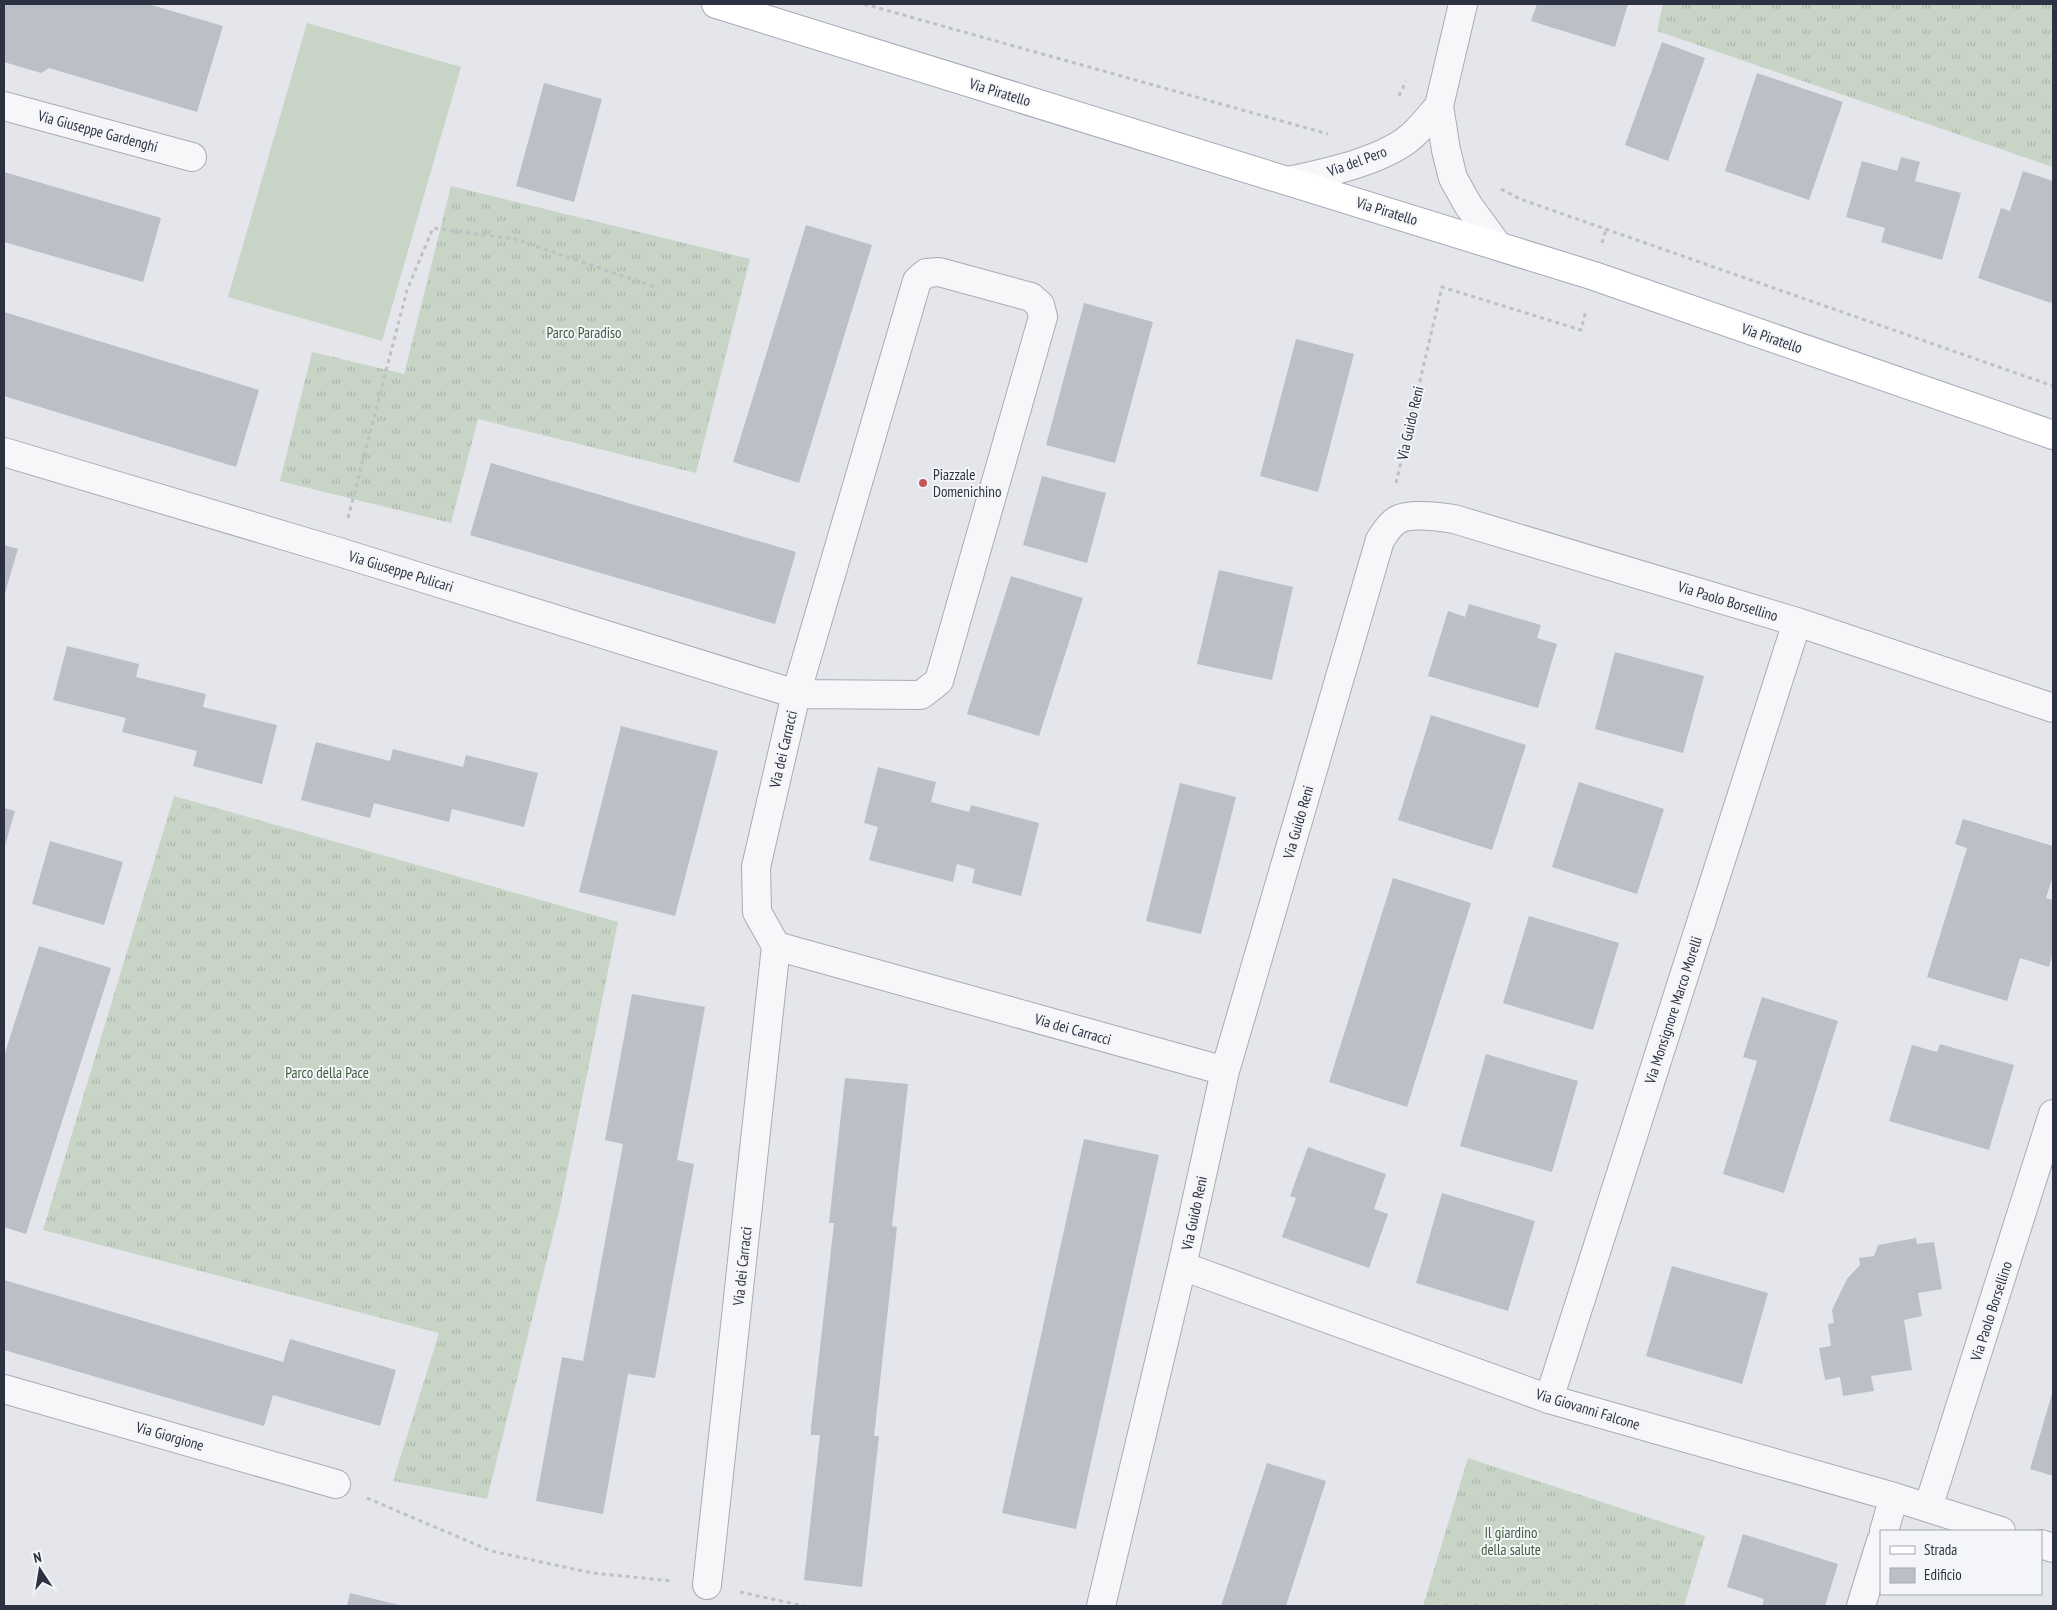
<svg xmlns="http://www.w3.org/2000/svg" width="2057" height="1610" viewBox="0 0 2057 1610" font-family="'PT Sans Narrow',sans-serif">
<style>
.grass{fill:url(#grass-tufts)}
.pitch{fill:#c8d4c6}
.building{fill:#bcbfc7}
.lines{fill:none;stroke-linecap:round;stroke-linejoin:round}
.minor-casing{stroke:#a9acb5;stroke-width:30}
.major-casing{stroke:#a5a9b5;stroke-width:30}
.path{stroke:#bec0c6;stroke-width:3;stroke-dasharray:4 4;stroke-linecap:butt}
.minor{stroke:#f7f7f9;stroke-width:28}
.major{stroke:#fff;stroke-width:28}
.poi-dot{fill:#c35759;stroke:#f4f5f8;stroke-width:2}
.labels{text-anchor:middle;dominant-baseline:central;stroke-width:4;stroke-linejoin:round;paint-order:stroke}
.street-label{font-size:15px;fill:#2d3242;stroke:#f4f5f8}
.park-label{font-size:15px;fill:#3e5c3c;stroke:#f4f5f8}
.poi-label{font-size:15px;fill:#2d3242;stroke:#f4f5f8;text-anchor:start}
</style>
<defs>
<pattern id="grass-tufts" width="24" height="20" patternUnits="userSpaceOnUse" patternTransform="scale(1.25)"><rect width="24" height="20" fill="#c8d4c6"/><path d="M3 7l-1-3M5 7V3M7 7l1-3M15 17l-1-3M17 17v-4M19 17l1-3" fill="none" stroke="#acb6ab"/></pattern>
</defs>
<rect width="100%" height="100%" fill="#e4e6eb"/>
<path class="grass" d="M1663,4H2053V167L1657,31Z
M451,186L750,259L696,473L478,419L451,523L280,481L312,352L404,374Z
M174,796L618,922L560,1207L487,1499L393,1481L439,1333L43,1230Z
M1468,1458L1705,1536L1684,1606H1423Z"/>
<path class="pitch" d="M307,23L461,67L382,341L228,297Z"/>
<path class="building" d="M4,4H148L223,26L197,112L49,68L41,73L4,62Z
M1537,4H1628L1615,47L1531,21Z
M1662,42L1705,58L1668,161L1625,145Z
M1757,73L1843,102L1809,200L1725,171Z
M544,83L602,99L574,202L516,186Z
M1901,157L1920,162L1915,181L1961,193L1942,260L1881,242L1885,228L1846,217L1862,161L1897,171Z
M2023,171L2053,181V298L2051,303L1978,278L2001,208L2010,211Z
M4,172L161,218L143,282L4,242Z
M806,225L872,245L799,483L733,462Z
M1084,303L1153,322L1115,463L1046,445Z
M4,312L259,390L236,467L4,396Z
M1296,339L1354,354L1318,492L1260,476Z
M491,463L796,552L775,624L470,535Z
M1042,476L1106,493L1087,563L1023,545Z
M4,545L18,549L4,596Z
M1219,570L1293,587L1272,680L1197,664Z
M1011,576L1083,598L1039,736L967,714Z
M1469,604L1541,625L1537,638L1557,644L1538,708L1428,676L1448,611L1465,617Z
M67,646L139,664L136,677L206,694L203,707L277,725L262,784L193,766L197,751L122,732L126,718L53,700Z
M1615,652L1704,676L1683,753L1595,729Z
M1431,715L1526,745L1492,850L1398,820Z
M621,726L718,751L675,916L579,892Z
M316,742L390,761L393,749L463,767L466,755L538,773L524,827L452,809L449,822L374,803L370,818L301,800Z
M878,767L936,782L931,802L969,812L971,805L1039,823L1021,896L972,883L975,869L957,864L953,882L869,860L878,827L864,823Z
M1579,782L1664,809L1637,894L1552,867Z
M1180,783L1236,797L1201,934L1146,921Z
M4,808L15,811L4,849Z
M1963,819L2053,846V876L2046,898L2053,900V952L2049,967L2020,958L2007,1001L1927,977L1967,848L1955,844Z
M50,841L123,862L104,925L32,904Z
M1393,878L1471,903L1407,1107L1329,1082Z
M1529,916L1619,943L1593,1030L1503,1003Z
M39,946L111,968L26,1234L4,1227V1056Z
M632,994L705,1007L677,1160L694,1164L655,1378L628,1374L603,1514L536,1501L562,1357L583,1361L623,1144L605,1140Z
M1762,997L1838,1021L1784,1193L1723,1174L1757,1061L1743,1057Z
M1940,1044L2014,1065L1989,1150L1889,1121L1912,1045L1937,1052Z
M1486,1054L1578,1081L1552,1172L1460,1146Z
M845,1078L908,1084L892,1226L897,1227L874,1436H879L862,1587L804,1580L820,1435H811V1428L834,1223H829Z
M1084,1139L1159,1155L1076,1529L1002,1513Z
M1308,1147L1386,1174L1374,1209L1388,1214L1369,1268L1282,1237L1296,1198L1290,1196Z
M1442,1193L1535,1221L1508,1311L1416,1283Z
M1916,1238L1917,1244L1934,1242L1942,1289L1918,1293L1922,1316L1904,1320L1912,1370L1871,1376L1874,1391L1843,1396L1840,1377L1825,1380L1819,1348L1831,1346L1828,1324L1834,1323L1832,1310L1847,1279L1860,1265L1859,1258L1874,1256L1878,1245Z
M1672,1266L1768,1293L1742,1384L1646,1356Z
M4,1280L283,1362L290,1339L396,1370L380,1426L273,1395L264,1426L4,1350Z
M2053,1390V1476L2030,1469Z
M1267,1463L1326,1481L1286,1606H1221Z
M1743,1534L1838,1564L1825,1606H1762L1764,1599L1727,1587Z
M350,1593L403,1606H347Z"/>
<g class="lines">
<g class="minor-casing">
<path id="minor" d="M1463,4L1439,106L1446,150L1453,178L1468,205L1498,246
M4,106L192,157
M1288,181C1326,173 1389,160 1416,132C1424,124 1431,115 1439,106
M4,452L339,552L796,694L921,695L939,681L1043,317L1040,305L1031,297L939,272L926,273L917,281L796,694L756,867L757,912L776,946L707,1585
M776,946L1225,1071
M1182,1266L1549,1399L1894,1497L2001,1531
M4,1389L336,1484
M1549,1399L1797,622
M1928,1508L2053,1114
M1884,1531L1894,1497
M2041,1544L2053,1548
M1101,1606L1182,1266L1225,1071L1380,540C1385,533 1390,523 1399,519C1411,513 1441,517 1454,519L1797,622L2053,708
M1861,1606L1881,1541"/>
</g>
<g class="major-casing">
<path id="major" d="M716,4L1594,276L2053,435"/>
</g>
<path class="path" d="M864,4L1328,134
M1399,96L1406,81
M1501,189L1520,199L2053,386
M1602,243L1606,229
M1396,483L1442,287L1581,330L1586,310
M348,518L407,290L433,228L515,239L658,288
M367,1498L491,1551L592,1573L672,1581
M740,1592L804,1606"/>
<use href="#minor" class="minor"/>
<use href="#major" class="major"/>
</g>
<circle class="poi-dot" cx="923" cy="483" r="5"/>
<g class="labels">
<g class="street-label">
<text transform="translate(1000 92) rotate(17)">Via Piratello</text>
<text transform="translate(98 131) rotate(15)">Via Giuseppe Gardenghi</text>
<text transform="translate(1357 161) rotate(-20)">Via del Pero</text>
<text transform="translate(1387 211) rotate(17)">Via Piratello</text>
<text transform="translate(1772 338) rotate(19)">Via Piratello</text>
<text transform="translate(1410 423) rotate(-77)">Via Guido Reni</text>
<text transform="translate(401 571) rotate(17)">Via Giuseppe Pulicari</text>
<text transform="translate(1728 601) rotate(17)">Via Paolo Borsellino</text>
<text transform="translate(783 749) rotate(-77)">Via dei Carracci</text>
<text transform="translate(1298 822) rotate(-74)">Via Guido Reni</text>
<text transform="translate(1673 1010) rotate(-72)">Via Monsignore Marco Morelli</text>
<text transform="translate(1073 1029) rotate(16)">Via dei Carracci</text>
<text transform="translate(1194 1213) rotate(-78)">Via Guido Reni</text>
<text transform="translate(742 1266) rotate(-84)">Via dei Carracci</text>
<text transform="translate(1991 1311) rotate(-72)">Via Paolo Borsellino</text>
<text transform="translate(1588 1409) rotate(17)">Via Giovanni Falcone</text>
<text transform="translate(170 1436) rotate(16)">Via Giorgione</text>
</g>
<g class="park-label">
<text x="584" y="332">Parco Paradiso</text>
<text x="327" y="1072">Parco della Pace</text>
<text x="1511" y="1532">Il giardino<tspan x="1511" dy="17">della salute</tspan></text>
</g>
<g class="poi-label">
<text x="933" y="474">Piazzale<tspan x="933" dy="17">Domenichino</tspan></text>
</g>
</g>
<rect width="2057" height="1610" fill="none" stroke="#2d3242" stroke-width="10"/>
<rect x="1880" y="1530" width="162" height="65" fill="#f4f5f8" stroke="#a4a7af"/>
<rect x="1890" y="1546" width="25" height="8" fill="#ffffff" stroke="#a4a7af"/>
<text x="1924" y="1555" font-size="15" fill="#2d3242">Strada</text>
<rect x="1890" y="1568" width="25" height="15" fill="#bcbfc7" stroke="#a4a7af"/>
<text x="1924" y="1580" font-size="15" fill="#2d3242">Edificio</text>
<g transform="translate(40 1570) rotate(348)" stroke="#f4f5f8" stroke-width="4" paint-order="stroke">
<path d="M0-4L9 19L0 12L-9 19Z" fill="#2d3242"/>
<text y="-8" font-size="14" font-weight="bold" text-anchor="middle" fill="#2d3242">N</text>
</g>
</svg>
